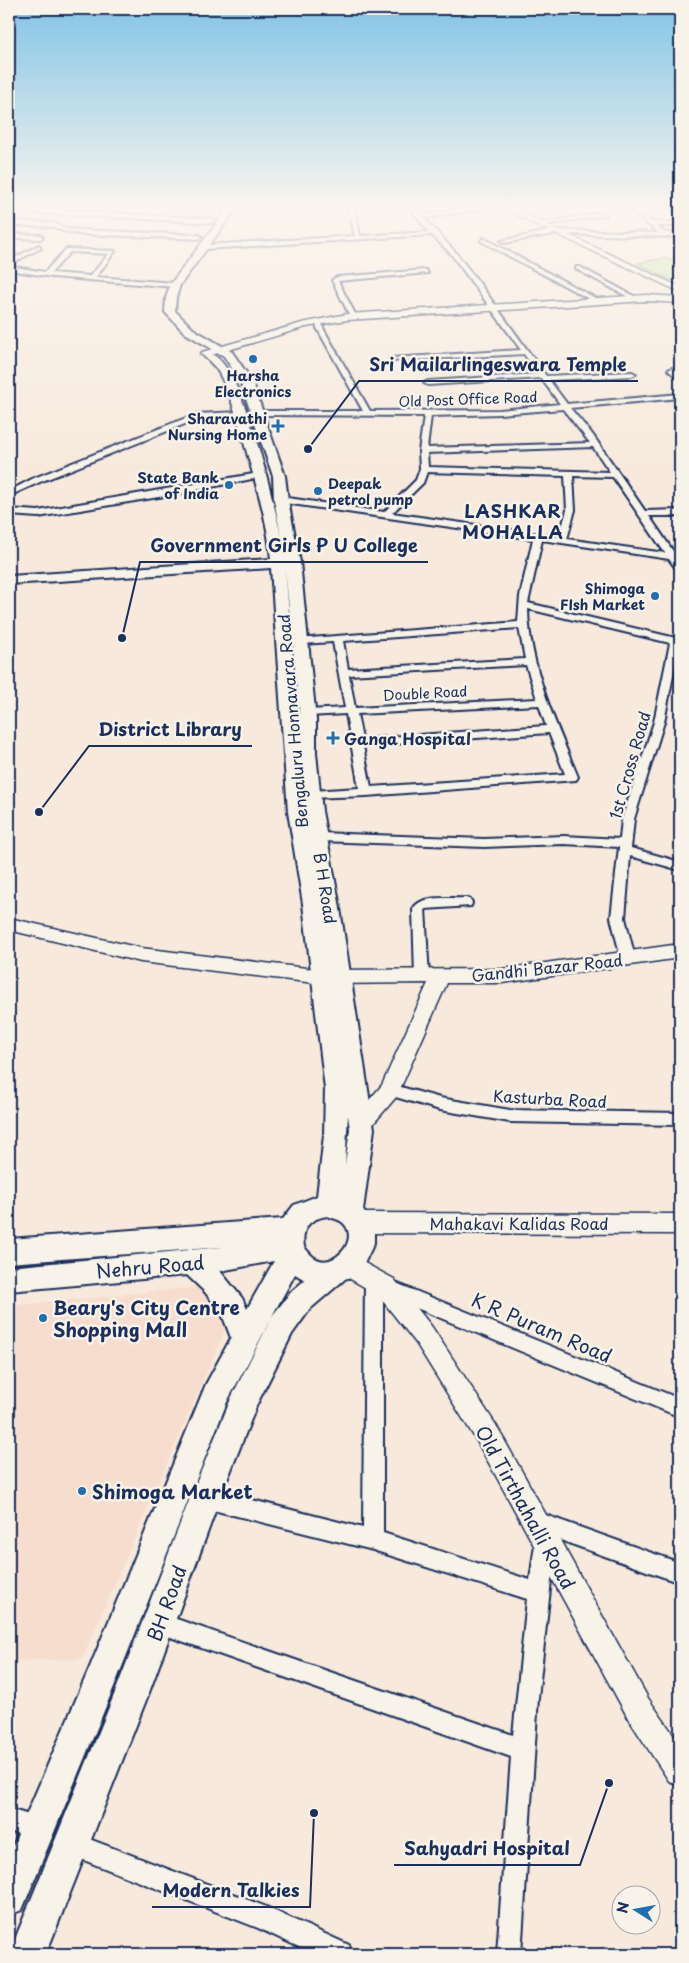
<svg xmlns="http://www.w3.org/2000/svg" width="689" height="1963" viewBox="0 0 689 1963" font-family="'Playpen Sans',sans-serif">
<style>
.built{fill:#f7ddce}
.green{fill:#c1e29a;stroke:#6e887c}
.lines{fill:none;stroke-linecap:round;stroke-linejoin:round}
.street-casing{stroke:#1b2f5e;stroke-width:4}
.secondary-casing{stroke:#1b2f5e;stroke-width:3}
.primary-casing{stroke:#1b2f5e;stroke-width:4}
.street{fill:#f7f3e8;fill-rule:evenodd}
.secondary{fill:#f7f3e8;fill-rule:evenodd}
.primary{fill:#f7f3e8;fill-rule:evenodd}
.poi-dot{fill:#1f6fb2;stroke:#f7f3e8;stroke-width:2}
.labels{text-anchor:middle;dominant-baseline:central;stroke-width:5;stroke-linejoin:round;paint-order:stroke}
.far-poi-label{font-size:14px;font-weight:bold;fill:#1b2f5e;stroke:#f7f3e8;text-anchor:end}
.far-street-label{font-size:14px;fill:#1b2f5e;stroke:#f7f3e8}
.street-label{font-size:16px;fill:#1b2f5e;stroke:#f7f3e8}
.poi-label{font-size:16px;font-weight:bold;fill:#1b2f5e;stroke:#f7f3e8;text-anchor:start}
.far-district-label{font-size:18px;font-weight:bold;letter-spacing:1px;fill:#1b2f5e;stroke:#f7f3e8}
.near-street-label{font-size:19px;fill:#1b2f5e;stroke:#f7f3e8}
.near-poi-label{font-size:19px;font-weight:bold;fill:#1b2f5e;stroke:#f7f3e8;text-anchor:start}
.leader{fill:none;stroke:#1b2f5e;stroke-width:2}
.callout-dot{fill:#1b2f5e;stroke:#f7f3e8;stroke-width:2}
.callout-label{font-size:18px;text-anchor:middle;font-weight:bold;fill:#1b2f5e;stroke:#f7f3e8;stroke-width:5;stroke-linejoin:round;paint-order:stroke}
</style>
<rect width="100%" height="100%" fill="#f7e9dc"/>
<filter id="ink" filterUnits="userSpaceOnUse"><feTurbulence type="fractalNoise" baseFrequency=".02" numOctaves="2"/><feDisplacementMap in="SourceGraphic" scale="10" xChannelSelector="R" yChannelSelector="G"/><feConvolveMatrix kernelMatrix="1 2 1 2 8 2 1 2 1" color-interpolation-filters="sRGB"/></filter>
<g filter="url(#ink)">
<path class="built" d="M207,1286L228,1323L82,1659L9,1661V1306Z"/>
<path class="green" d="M666,258L680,265V279L670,280L637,263Z"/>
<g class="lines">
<g class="street-casing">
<path id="street" d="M278,206H329L286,211L280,209Z
M348,206H354L360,236L429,232L408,206H414L421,215L487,206H503L424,218L456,253L480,284L546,376L632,372L636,374L632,376L549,380L567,404L680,394V398L570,408L592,434L645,511L680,510V516H649L675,554L680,555L679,559L680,571L677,570L669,559L542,540L528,603L680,639L664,722L634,819L631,848L680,862V870L630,856L625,918L635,958L633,962H623L621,958L611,918L619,847L564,844L484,847L319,841L313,837L319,833L484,839L564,836L620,839L622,819L654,722L670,643L528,609C529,666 556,724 578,777L576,780L366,796L307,798L305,795L307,792L311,791L359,788L346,714L308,716L303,713L308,710L345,708L333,642L301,644L296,641L297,639L518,622L520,596L533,539L278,502V498L281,497L384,512L416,480L420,469L419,451L424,416L257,415L253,413L257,411H363L317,328L316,322L319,320L322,322L323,328L370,411L500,410L560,404L541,378L428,385L424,383L428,381L538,374L524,354L389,361V359L391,358L521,350L452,255L432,235L204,249L201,247L204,245L355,236ZM563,409L590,443L427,448L431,416L500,414ZM593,447L610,472L428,467L427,453ZM427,472L565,476L567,510L559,537L392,513L423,483ZM573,476L613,477L665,553L567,539L575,510ZM519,628L525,659L348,669L343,641ZM526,665L537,699L355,708L349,675ZM539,705L546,726L362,739L357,714ZM549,733L565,774L371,787L363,746Z
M624,206H630L652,222H680V226H656L666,233H680V237L554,234L504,243L501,241L553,230L659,233Z
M671,206H675L680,210V214Z
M9,207L212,219L215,221L212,223L9,211Z
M604,212L606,215L538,226L535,224Z
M9,221L55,223L66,229L79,230L199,235L202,237L199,239L79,234L63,231L54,227L9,225Z
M9,234L40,235L43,237L40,239L9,238Z
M483,238L599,300L600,301L595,302L481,241Z
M39,245L41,248L9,265V261Z
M66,249L115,251L96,277L175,283L178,285L175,287L52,277L9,270V266L45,272ZM70,252L109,254L90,276L51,273Z
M576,267H580L639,299L634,300L576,269Z
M426,270L428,273L338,281L356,316L353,318L350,316L332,280L337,277Z
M672,368L680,374V380L668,370Z
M240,412L244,414L243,416L200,418L40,482L9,496V491L34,478L196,414Z
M259,473L263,475L262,477L171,495L38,517L9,515V509L38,511Z
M466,898L471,900L472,903L471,906L425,909L429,977L427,981L422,982L417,981L415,977L413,909C421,894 450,899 466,898Z
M390,1084L440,1098L510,1110L680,1113V1125L510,1122L440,1110L385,1094L383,1090L385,1086Z
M374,1272L380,1274L383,1289L385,1283L391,1281L680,1399V1417L385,1295L383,1289V1533L530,1580L535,1544L538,1537L544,1534L530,1529L527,1522L530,1515L537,1512L680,1563V1583L552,1537L555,1544L538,1698L521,1954H497L511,1757L159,1633L152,1630L149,1623L152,1616L159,1613L513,1735L527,1599L373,1550L205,1508L198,1505L195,1498L198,1491L205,1488L363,1528L365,1280L368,1274Z
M9,1809L46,1820L50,1828L46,1836L38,1840L9,1831Z
M71,1832L264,1906L349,1945L352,1954H314L258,1928L63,1852L59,1844L63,1836Z"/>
</g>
<g class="secondary-casing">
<path id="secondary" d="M497,206H507L680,287V292Z
M646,295L680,297V303L646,301L347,320L306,327L205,357L200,354L202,352L302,323L347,314Z
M9,918L141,948L323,970L502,969L680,944V958L502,983H447L397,1096L368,1130L361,1133L354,1130L351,1124L354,1118L382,1085L428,983L323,984L141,962L9,930Z
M358,1213L680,1214V1234L358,1233L350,1230L347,1223L350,1216Z
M348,1254L394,1279L432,1327L496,1425L648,1698L680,1744V1785L669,1781L628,1718L478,1443L416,1343L378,1295L340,1273L337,1265L340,1257Z"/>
</g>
<g class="primary-casing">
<path id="primary" d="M230,206H238L180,285L176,298L175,311L193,329L232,352L252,381L285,476L288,500L300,562L316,720V753L322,811L339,902L374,1129L363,1210L374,1228V1243L363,1266L350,1277L345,1279L310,1309L292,1334L257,1404L220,1498L150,1690L46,1954H9L116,1690L190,1498L232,1396L272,1317L227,1402L118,1677L22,1910L9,1915V1855L90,1667L206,1384L231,1338L222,1314L205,1292L187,1275L9,1291V1267L222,1247L9,1263V1239L283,1219L294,1205L317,1196L324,1135L325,1089L303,904L288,812L271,568L9,584V576L271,559C268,523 257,488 247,453C239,426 233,398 219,373C215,365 209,362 204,356L205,354C239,345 275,509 281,536L274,500L273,476L240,381L224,356L185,333L165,312L166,298L170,285ZM285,567L300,720L299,729ZM348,1115L350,1129L345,1165ZM327,1216C332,1218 338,1219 342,1222C362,1238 334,1270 315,1258C311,1256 307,1250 304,1247C301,1228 309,1219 327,1216ZM274,1261L247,1309L242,1298L220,1271ZM295,1274L305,1280L292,1291L272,1316Z"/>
</g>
<use href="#street" class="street"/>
<use href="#secondary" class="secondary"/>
<use href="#primary" class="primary"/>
</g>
</g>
<linearGradient id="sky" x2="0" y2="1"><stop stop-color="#82c4e6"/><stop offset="0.43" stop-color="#fbf5ef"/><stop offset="1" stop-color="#fbf5ef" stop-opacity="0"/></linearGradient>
<rect width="689" height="481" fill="url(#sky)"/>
<g class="poi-dot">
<circle cx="253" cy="359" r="5"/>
<path d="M275.5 418.5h5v5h5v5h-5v5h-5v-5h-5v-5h5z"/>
<circle cx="229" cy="485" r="5"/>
<circle cx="318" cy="491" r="5"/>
<circle cx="655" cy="596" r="5"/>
<path d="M330.5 730.5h5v5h5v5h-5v5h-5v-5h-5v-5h5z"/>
<circle cx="43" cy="1318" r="5"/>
<circle cx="82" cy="1491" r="5"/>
</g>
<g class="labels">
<g class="far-poi-label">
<text x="253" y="375" text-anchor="middle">Harsha<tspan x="253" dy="16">Electronics</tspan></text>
<text x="267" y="418">Sharavathi<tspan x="267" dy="16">Nursing Home</tspan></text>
<text x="219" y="477">State Bank<tspan x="219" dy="16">of India</tspan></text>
<text x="328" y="483" text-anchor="start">Deepak<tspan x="328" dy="16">petrol pump</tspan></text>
<text x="645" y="588">Shimoga<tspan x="645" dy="16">FIsh Market</tspan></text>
</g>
<g class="far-street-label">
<text transform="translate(468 399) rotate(-2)">Old Post Office Road</text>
<text transform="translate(425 693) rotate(-3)">Double Road</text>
</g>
<g class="street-label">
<text transform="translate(292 721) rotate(-95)">Bengaluru Honnavara Road</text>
<text transform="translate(629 765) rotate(-74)">1st Cross Road</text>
<text transform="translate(326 888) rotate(81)">B H Road</text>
<text transform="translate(547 967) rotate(-6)">Gandhi Bazar Road</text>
<text transform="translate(550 1098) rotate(3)">Kasturba Road</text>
<text x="519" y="1223">Mahakavi Kalidas Road</text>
</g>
<g class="poi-label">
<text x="344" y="738">Ganga Hospital</text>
</g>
<g class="far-district-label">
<text x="513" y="510">LASHKAR<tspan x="513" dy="21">MOHALLA</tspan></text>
</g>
<g class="near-street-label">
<text transform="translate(150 1266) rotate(-5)">Nehru Road</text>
<text transform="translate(542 1327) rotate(23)">K R Puram Road</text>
<text transform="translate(526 1507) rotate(61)">Old Tirthahalli Road</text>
<text transform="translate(166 1603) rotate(-70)">BH Road</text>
</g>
<g class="near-poi-label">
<text x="53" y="1307">Beary's City Centre<tspan x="53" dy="22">Shopping Mall</tspan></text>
<text x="92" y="1491">Shimoga Market</text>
</g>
</g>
<path class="leader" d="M308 449L359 381H638M122 638L140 562H428M39 812L89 746H252M609 1783L580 1865H394M314 1813L310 1907H152"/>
<g class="callout-dot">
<circle cx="308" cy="449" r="5"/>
<circle cx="122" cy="638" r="5"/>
<circle cx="39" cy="812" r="5"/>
<circle cx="609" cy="1783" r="5"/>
<circle cx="314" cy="1813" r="5"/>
</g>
<g class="callout-label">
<text x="498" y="371">Sri Mailarlingeswara Temple</text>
<text x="284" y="552">Government Girls P U College</text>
<text x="170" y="736">District Library</text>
<text x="487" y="1855">Sahyadri Hospital</text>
<text x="231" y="1897">Modern Talkies</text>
</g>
<rect width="689" height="1963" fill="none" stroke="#f7f3e8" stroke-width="30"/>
<rect x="15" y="15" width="659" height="1933" fill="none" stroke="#1b2f5e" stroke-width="2" filter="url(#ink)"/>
<g transform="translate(636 1910) rotate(281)"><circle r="24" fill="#f7f3e8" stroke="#9fa5b1"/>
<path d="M0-4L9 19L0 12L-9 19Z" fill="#1f6fb2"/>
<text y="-8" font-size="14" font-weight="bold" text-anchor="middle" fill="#1b2f5e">N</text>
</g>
</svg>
